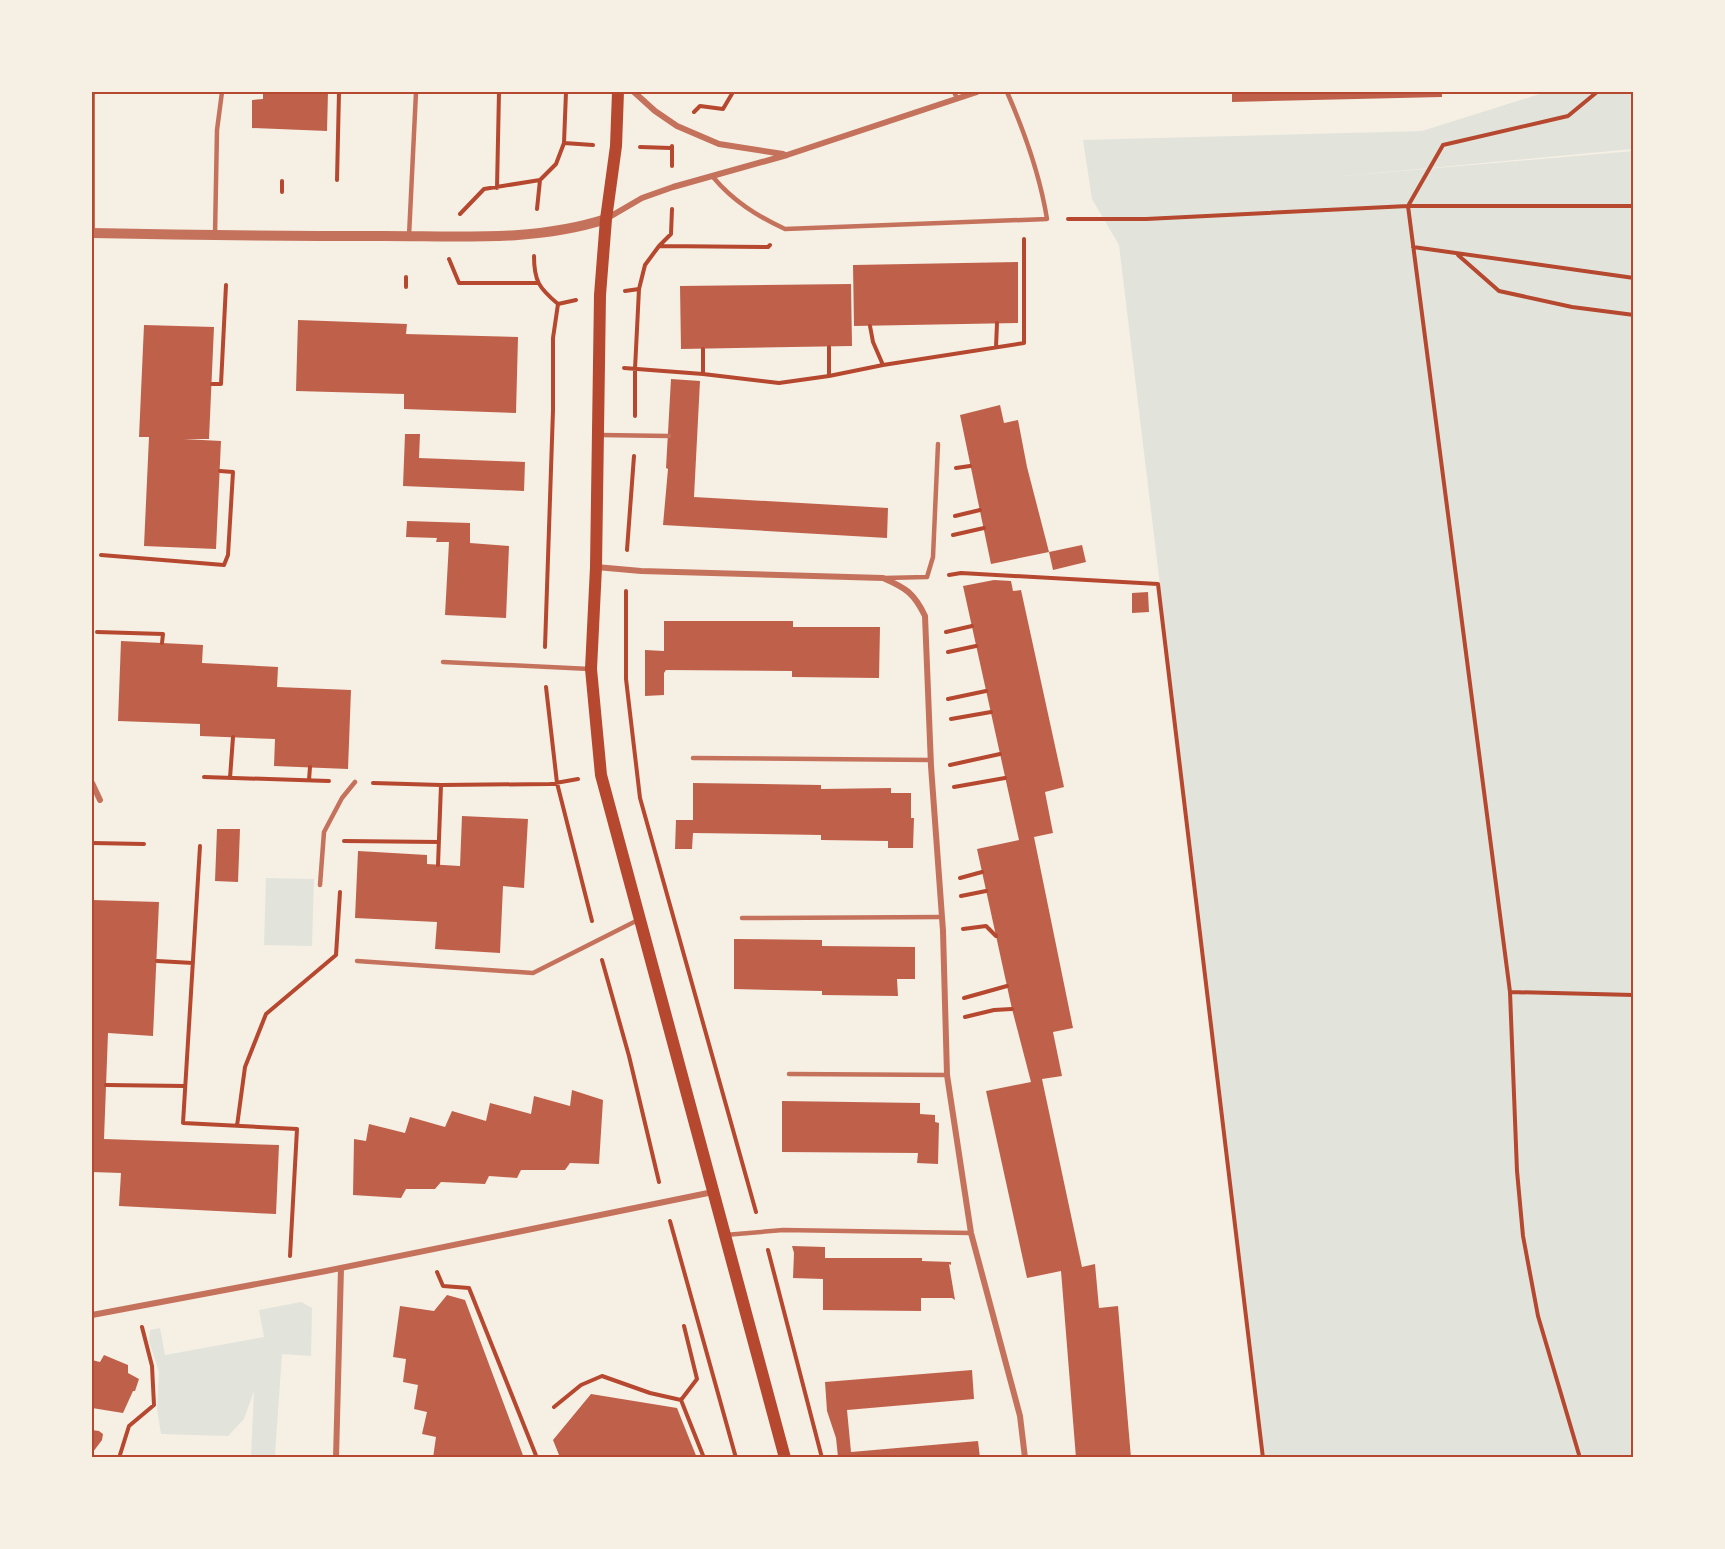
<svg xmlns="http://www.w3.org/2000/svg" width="1725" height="1549" viewBox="0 0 1725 1549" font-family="'Exo 2',sans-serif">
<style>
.green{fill:#e2e4dc}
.building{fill:#bf614a}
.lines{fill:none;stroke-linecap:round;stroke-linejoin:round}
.path{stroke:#b5482f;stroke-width:4}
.service{stroke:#c5725c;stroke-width:4.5}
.minor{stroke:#c5725c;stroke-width:6}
.tertiary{stroke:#c5725c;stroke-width:10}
.secondary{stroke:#b5482f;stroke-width:12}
.neatline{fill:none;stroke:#b5482f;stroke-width:2}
</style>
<rect width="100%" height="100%" fill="#f6efe4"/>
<path class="green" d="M1546,92H1633V149L1344,176L1633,151V1457H1265L1119,245L1092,199L1083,140L1422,131Z
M266,878L314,879L312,946L264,945Z
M301,1302L312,1308L311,1356L282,1354L275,1455L299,1457H251L254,1391L244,1419L228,1436L161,1434L157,1409L159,1372L149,1341L150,1330L160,1328L165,1355L264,1337L259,1310Z"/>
<path class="building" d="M263,92H328L327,131L252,128V100L263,99Z
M1232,92H1442V97L1232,102Z
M1018,262V323L854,326L853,265Z
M851,284L852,346L681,349L680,286Z
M298,320L407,324L406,334L518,337L516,413L404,409V394L296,391Z
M144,325L214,327L209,439H184L221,441L216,549L144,546L149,437H139Z
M671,379L700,381L694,497L888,508L887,538L663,525L668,469L666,468Z
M1000,405L1004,423L1018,420L1027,467L1049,552L991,564L960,415Z
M405,434H420L419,458L525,462L524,491L403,486Z
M407,521L470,523V543L509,546L506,618L445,615L449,542H436L437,538L406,537Z
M1082,545L1086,562L1053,570L1049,552Z
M994,580L1011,581L1013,591L1021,590L1064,787L1045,792L1053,833L1034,837L1073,1028L1053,1032L1062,1076L1042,1079L1082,1267L1095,1264L1099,1308L1118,1306L1131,1458H1076L1061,1271L1027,1278L986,1091L1031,1082L1012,1009L977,849L1019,840L963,586Z
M1148,592L1149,612L1132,613V593Z
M664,621H793V627H880L879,678L792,677V671L666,670L664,673V695L645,696V650L664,651Z
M121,641L203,645L202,663L278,667L277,687L351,690L348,769L274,766L275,739L200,736V724L118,721Z
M693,783L821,785V789L891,788V793H911V818H914L913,848H888V841L821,840V835L693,833L692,849H675L676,820H693Z
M462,816L528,819L524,888L503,886L500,953L435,949L437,922L355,918L358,851L427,855V864L460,866Z
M217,829H240L238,882L215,881Z
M92,900L159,902L153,1036L108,1033L104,1139L279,1145L276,1214L119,1206L121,1173L92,1172Z
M734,939L822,940V946L915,947V979H897L898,996L822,995V991L734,989Z
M572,1090L603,1100L599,1164L570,1163L565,1170H521L517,1178L489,1176L485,1184L441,1182L435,1189H406L401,1198L353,1195L354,1139L366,1141L369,1124L405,1133L410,1117L445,1127L452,1111L486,1121L490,1103L531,1114L534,1096L570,1106Z
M782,1101L920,1103V1114L935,1115V1122L939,1123L938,1164L917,1163L918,1153L782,1152Z
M792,1246L825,1247V1258H922V1261L951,1262V1265L949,1264L955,1300L952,1298H921V1311L823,1310V1279L793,1278L794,1253Z
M447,1295L465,1300L524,1458H433L436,1437L422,1434L427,1412L414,1409L418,1385L403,1382L406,1359L393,1357L400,1306L434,1311Z
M104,1355L128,1365V1373L139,1379L135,1391H133L123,1413L92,1408V1360L100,1362Z
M972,1370L974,1399L847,1410L851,1452L978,1441L980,1458L838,1457L836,1438L827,1411L825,1382Z
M591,1394L677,1408L697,1458H591L559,1455L553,1440Z
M92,1430L99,1431L103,1434L102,1440L93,1452L94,1458H92Z"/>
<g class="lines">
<path class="path" d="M694,112L700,106L723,109L733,92
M564,143L593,145
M672,146V166
M640,147L671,148
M337,180L339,92
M282,181V192
M497,188L499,92
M537,209L540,180
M460,214L484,189L540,180L556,164L564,143L566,92
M1068,219H1146L1408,206H1634
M659,246L768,247L770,245
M1413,247L1634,278
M1458,255L1499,291L1572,307L1634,315
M534,256C534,281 539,288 558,304
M449,259L459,283H537
M406,277V287
M625,291L639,289
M558,304L576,300
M870,326L873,342L883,365
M829,347V376
M996,347L997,323
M703,349V374
M624,368L703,374L779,383L829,376L883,365L1024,343V239
M212,384H221L226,285
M635,416V369L639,289L645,265L659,246L671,234L672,209
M956,468L970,466
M955,516L980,510
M953,535L984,528
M627,550L634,456
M101,555L224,565L228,555L233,472L220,471
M949,575L961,573L1158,584L1263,1458
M626,591V679L640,798L756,1212
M97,632L163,634L162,643
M946,632L972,626
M545,647L553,410V338L558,304
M948,652L976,646
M546,687L557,783L592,921
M948,699L986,691
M951,719L991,712
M950,765L1000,754
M204,777L329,781
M230,778L233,737
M309,780L310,767
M373,783L441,785L550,784L578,779
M954,787L1005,778
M344,841L439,842
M92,843L144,844
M200,846L183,1123L297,1129L290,1256
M438,865L441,785
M960,878L982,872
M961,896L986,891
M963,929L986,926L996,936
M602,960L629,1056L659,1182
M157,961L193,963
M1510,992L1634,995
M964,998L1007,986
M965,1017L994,1010L1012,1009
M106,1085L185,1086
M237,1126L245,1067L266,1014L336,955L340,892
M670,1221L736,1458
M768,1250L822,1458
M437,1272L443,1286L469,1288L537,1458
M684,1326L697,1379L681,1400L704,1458
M554,1407L581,1385L602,1376L650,1393L681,1400
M537,1457L543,1458
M119,1458L129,1426L154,1405L152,1366L142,1327
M1580,1458L1538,1316L1523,1236L1517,1171L1510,992L1408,206L1443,145L1568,116L1597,92"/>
<path class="service" d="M954,92L957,98
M713,177C733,201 757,216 785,229L1047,219C1040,175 1025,133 1007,92
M215,235L217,130L222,92
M409,236L416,92
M600,435L669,436
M884,578L927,577L933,557L938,444
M443,662L590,669
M693,758L931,760
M320,885L324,832L342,798L355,782
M742,918L942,917
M357,961L533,973L638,920
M789,1074L947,1075
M725,1235L783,1230L971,1233"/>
<path class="minor" d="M634,92L655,111L677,126L719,144L783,154
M606,219L642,198L673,187L787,155L977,92
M92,234V92
M596,567L641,571L883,578C906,588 914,593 925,616L931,766L943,931L947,1075L971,1233L1020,1416L1025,1458
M92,783L100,800
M92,1315L326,1271L713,1192
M336,1458L341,1268"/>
<path class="tertiary" d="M92,233C189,235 286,236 384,236C458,236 535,242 606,219"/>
<path class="secondary" d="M618,92L616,146L606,219L600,295L596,567L591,669L601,775L785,1458"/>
</g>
<rect width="1725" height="1549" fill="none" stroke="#f6efe4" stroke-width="186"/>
<rect x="93" y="93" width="1539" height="1363" class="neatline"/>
</svg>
